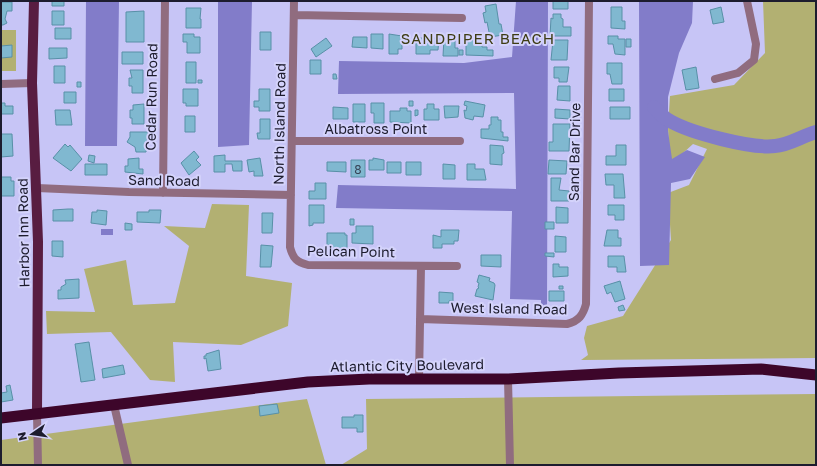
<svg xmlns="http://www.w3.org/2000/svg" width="817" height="466" viewBox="0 0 817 466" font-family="'Golos Text',sans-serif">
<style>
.green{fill:#b2b072}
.water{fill:#827cc9}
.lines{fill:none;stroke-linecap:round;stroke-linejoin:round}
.river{stroke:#827cc9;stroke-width:14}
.building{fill:#80b8d0;stroke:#5890a7}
.minor{stroke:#906c7f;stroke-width:8}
.major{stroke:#581d41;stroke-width:10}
.highway{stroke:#3d062a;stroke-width:11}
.labels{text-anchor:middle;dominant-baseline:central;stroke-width:4;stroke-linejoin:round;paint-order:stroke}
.number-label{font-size:12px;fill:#364356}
.street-label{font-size:14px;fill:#1d1c2e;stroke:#d4d3fb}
.neighbourhood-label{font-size:15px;letter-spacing:1px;fill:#3e3c13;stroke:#d4d3fb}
</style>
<rect width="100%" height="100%" fill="#c7c5f6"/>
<path class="green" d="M763,1H816V358L581,360L588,355L584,338L587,326L623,316L671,240L668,193L689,185L707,149L693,144L670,165L668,128L670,96L734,85L765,53Z
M1,30H16V71H1Z
M212,204L249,205L246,276L292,283L288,326L241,345L173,342L175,382L150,380L111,332L47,334L46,311L95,312L84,269L126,260L133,305L175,303L189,246L164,226L205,228Z
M816,394V465H341L367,449L366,399Z
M307,399L326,465H1V440Z"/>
<path class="water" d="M86,1H119L117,146H85Z
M218,1H252L249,145L218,147Z
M516,1H548L547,310H541V300L510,299L512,211L336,208L338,185L516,189L514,93L338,94L339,61L464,63L512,57Z
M639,1H693L692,23L679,53L668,97V131L672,159L687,150L705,157L690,179L671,183L669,265L640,266Z
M101,229H113V235H101Z"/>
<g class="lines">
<path class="river" d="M654,107C659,113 664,118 670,121C691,133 752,149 775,146C789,145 802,136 816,132"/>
</g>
<path class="building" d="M52,1H64V6H52Z
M553,1H568V9H553Z
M1,2H12V11H7L5,19L7,23L3,25H1Z
M496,4L499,24H501L503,35L490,37L487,22L485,23L483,13L486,12L485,6Z
M611,7H622V21H625V29L611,28Z
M721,7L724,22L713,24L710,10Z
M186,8H201L200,19H201V28H186Z
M52,11H64V25H52Z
M144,11V42H126V12Z
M553,14H561V18L563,19V27H571V36H550L551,18L553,19Z
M55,28H71V39H55Z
M260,32H271V50H260Z
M183,34H194V37H200V53H187V42H183Z
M371,34H383V49L371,48Z
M389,34L402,36V49H398V54H389Z
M608,36H618V39H625V55L615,54L613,44H608Z
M353,37H367V48L352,47Z
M326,38L332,46L316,57L311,49Z
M416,38H439L438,50H430V54H416Z
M444,38H455V48H458V56H443Z
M626,39H631V47H626Z
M466,40H477V41H482V47H487V50H493V56L466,55Z
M553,40H568L567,60H551Z
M12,45V57L1,58V46Z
M49,48H67V58L49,59Z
M459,50H463V55H459Z
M122,52H143V64H122Z
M310,60H321V74H310Z
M186,62H196V83H186Z
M607,63H622V84H612L610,74H607Z
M54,66H65V83H54Z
M554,67H569L567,82H559V78H554Z
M696,67L699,88L686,90L682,70Z
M130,70H143V93H132V86H129V78H132Z
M333,74H336L337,79H333Z
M198,80H202V83H198Z
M77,82H81V87H77Z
M558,86H570V101L557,100Z
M183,89H198V106H186V103H183Z
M259,89H270V111H259V107H254V101H259Z
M609,89H624V101H609Z
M64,92H76V103H64Z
M409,101H413V106H409Z
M465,101L485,105L483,117L474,116L473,120L465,118L464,110L466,111L467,106L464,105Z
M1,103H5V106H13V114H1Z
M371,103H384V123H374V113H371Z
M144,104V124H132V118H130V110H133V105Z
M353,104H365V122H353Z
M427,104H434V109H439V120H424V109H427Z
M444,106H459L458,117L445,118Z
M333,107L348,108V119H333Z
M610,107H630V119H610Z
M400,108H407V111H411V123L390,122V111H400Z
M555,109L570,110V119L555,118Z
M55,110H70L72,125H56Z
M415,110H418V115L415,116Z
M185,116H195V132H185Z
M491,117H498V120H501V132H503V137H508V141L481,138V129H489V125H491Z
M260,119H270V139H258L257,133H260Z
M553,124H570L569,151H549V142H553Z
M130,132H148L146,152H136L135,147L127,142L130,137Z
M1,134H12L13,156L1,157Z
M65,144L68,147L70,145L82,159L71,171L53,158Z
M490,145L503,146L504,153L502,154V165L490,164Z
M616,145H626V165H606V156H616Z
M194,151L199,157L196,160L201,165L189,175L181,163Z
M89,155L95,156L94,163L88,161Z
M225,155V161H242V171H233L232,164H225V172H214V156Z
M139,158V169H143V174L125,172V166H128V159Z
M260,158L263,176H254V171L249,172L247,160Z
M373,158L384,160V170H369V160H373Z
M351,160H365V177H351Z
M549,160L567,161L566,174H548Z
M327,162H346V172L327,171Z
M387,162H401V173H387Z
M406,162H421V175H406Z
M85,164H107V175H85Z
M443,164L455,165V179H443Z
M467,164H475V169H484L486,180H467Z
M605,174H623L625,198H614V185H606Z
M1,177H11V181H14V196H1Z
M551,178H561L559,190L569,191V201H551Z
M315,183H326V199H309V191H315Z
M309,205H324V223H313V225L309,226Z
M608,205H624V220H615V215H608Z
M556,207L568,208V223H556Z
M68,209H73V221H53V210Z
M97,210L107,211L106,225L91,223L92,212H97Z
M149,210H161L160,223L137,222V212H149Z
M262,213H273L272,233H262Z
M350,219H354V225H350Z
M545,222H554V229H545Z
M125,223L132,224V230H125Z
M356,226H373V244L352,243V233H356Z
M441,230H459L458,241H454V244H442V248H433V235L441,237Z
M607,230H618V238H621V246H604Z
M327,233H345V235H347V255H332V245H327Z
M555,236L566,237V252H555Z
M52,241H63V257L52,256Z
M261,245L273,246L271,267H260Z
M545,253H554V257L545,256Z
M481,255H501V267L481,266Z
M608,256H624L626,272H617V267H608Z
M553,264H559V267H568V276L553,277Z
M479,275L490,278L489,281L494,283L495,285L493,300L475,296L477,289L479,288L478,287L479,283L477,282Z
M79,279V298L58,299V290H61V287L66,284L65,280Z
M620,281L625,299L615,302L611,292L607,294L604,286Z
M559,286H563V289H559Z
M549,291H564V301H549Z
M439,292L453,293V301H449V303H439Z
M623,305L625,310L619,311L618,307Z
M499,307H504V311H499Z
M89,342L95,380L81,382L75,344Z
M219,350L221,369L208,371L206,358L204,359V356H206V354Z
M123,365L125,374L103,378L102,369Z
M10,385L13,400L1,402V393L7,392L6,386Z
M277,404L279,413L260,416L259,406Z
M354,415H363V432H357V428H342V417H354Z"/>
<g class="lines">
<path class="minor" d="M294,1L290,247C293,259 297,262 308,265L457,266
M294,15L462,18
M715,79L738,73L754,60L756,44L747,1
M1,84L32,83
M293,141H460
M37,188L129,192L291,195
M163,193L165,1
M420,319L567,324C579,321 583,315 586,304L589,1
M419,379L421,266
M508,379L510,465
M114,405L128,465
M37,414L38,465"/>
<path class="major" d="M34,1L32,83L38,242L37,414"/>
<path class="highway" d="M1,418L308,382L369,379H508L619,373L761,369L816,375"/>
</g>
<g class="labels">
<g class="number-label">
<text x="358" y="169">8</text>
</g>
<g class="street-label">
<text transform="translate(151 97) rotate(-89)">Cedar Run Road</text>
<text transform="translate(279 124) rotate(-89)">North Island Road</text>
<text x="376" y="128">Albatross Point</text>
<text transform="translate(574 152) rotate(-89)">Sand Bar Drive</text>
<text transform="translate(164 180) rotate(1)">Sand Road</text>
<text transform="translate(23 233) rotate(-91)">Harbor Inn Road</text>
<text transform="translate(351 251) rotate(1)">Pelican Point</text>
<text transform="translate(509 308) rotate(1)">West Island Road</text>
<text transform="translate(407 365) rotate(-1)">Atlantic City Boulevard</text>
</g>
<g class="neighbourhood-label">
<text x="478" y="38">SANDPIPER BEACH</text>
</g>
</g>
<rect width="817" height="466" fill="none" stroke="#1d1c2e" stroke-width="4"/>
<g transform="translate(32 434) rotate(257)" stroke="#d4d3fb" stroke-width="3" paint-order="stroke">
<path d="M0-3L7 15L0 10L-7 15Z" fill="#1d1c2e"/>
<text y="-6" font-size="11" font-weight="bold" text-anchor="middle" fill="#1d1c2e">N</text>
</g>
</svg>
